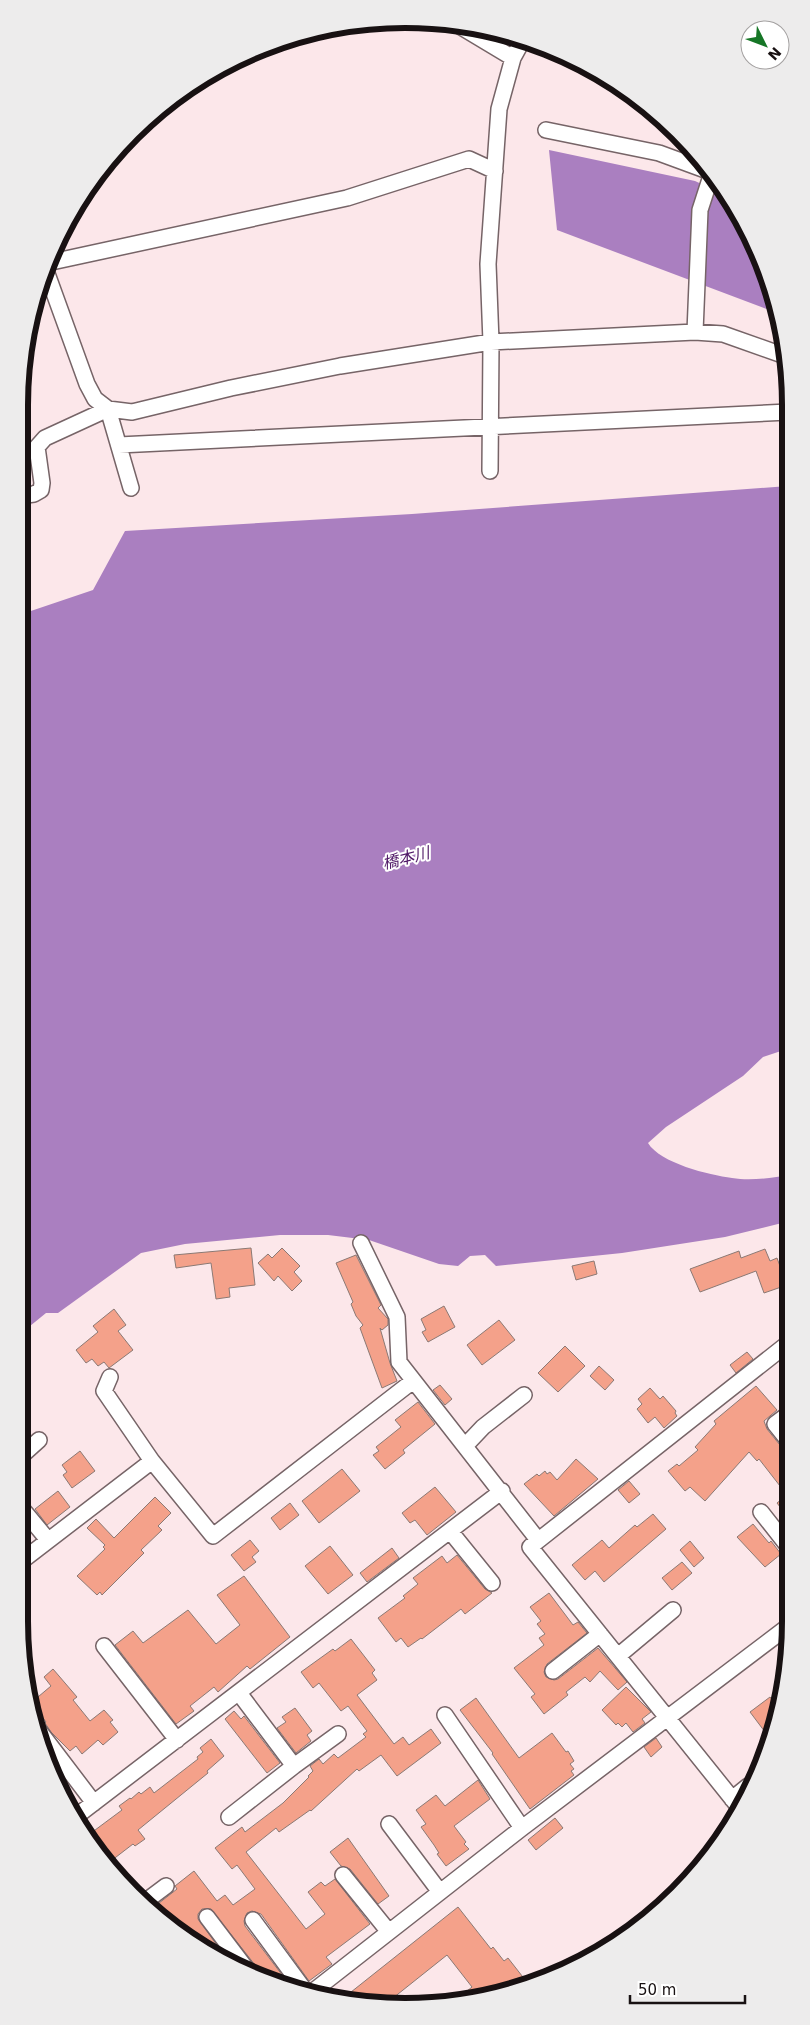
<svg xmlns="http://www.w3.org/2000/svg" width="810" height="2025" viewBox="0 0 810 2025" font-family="'DejaVu Sans','Noto Sans JP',sans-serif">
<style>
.water{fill:#aa7fc0}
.building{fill:#f4a18a;stroke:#8b7974}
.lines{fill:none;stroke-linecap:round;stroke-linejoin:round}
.minor-casing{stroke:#766467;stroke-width:18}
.minor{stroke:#fff;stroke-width:15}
.labels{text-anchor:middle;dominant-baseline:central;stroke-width:4;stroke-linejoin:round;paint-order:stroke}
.water-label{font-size:16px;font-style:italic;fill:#501967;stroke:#fff}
.rim{fill:none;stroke:#181112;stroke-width:6}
</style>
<rect width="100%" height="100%" fill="#fce7ea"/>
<path class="water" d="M549,150L695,181L723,194L762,257L777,313L557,230Z
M788,486L790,1048L763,1057L743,1076L666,1127L648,1143C660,1163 709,1175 732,1178C750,1181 772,1178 790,1175V1227L782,1223L725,1237L622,1253L496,1266L485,1255L470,1256L458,1266L439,1264L369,1240L328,1235H280L185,1244L141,1253L58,1313H46L19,1335V615L93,590L125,531L412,514Z"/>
<path class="building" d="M251,1248L255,1285L229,1288L230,1297L216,1299L211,1263L176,1268L174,1255Z
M282,1248L300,1266L294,1272L302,1281L292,1291L278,1276L274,1281L258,1263L268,1254L272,1258Z
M765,1249L770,1261L777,1258L787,1285L764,1293L756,1271L700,1292L690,1269L739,1251L741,1258Z
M356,1255L381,1305L378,1308L388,1319V1325L382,1330L380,1328L390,1363L397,1381L382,1388L360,1328L363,1325L356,1316L351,1304L353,1302L336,1263Z
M594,1261L597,1274L576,1280L572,1266Z
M444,1306L455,1327L428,1342L422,1332L426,1330L421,1319Z
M114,1309L126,1325L118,1331L133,1350L109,1368L104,1362L98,1366L92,1359L86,1363L76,1350L98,1332L93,1326Z
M499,1320L515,1340L482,1365L467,1345Z
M565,1346L585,1366L558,1392L538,1373Z
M747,1352L753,1359L736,1373L730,1365Z
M599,1366L614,1380L605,1390L590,1376Z
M440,1385L452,1399L445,1405L433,1390Z
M756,1386L777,1410L764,1421L767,1429L784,1450L791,1453V1521L777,1503L787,1495L759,1459L757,1461L749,1452L705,1501L690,1487L685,1491L668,1471L677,1464L679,1466L698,1450L695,1447L716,1424L714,1421Z
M650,1388L660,1399L663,1396L676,1411L675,1413L677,1416L664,1428L655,1417L648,1423L637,1409L642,1404L638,1399Z
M418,1402L435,1424L403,1450L405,1453L385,1469L373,1455L379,1451L376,1447L401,1427L395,1420Z
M80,1451L95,1471L72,1488L63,1475L67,1472L62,1465Z
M576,1459L598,1479L554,1516L524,1484L537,1474L539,1476L545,1471L547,1474L550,1472L557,1480Z
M342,1469L360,1491L319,1523L302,1501Z
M629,1481L640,1494L629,1503L618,1490Z
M435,1487L456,1512L427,1535L415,1520L410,1523L402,1513Z
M58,1491L70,1507L47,1525L35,1509Z
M155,1497L171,1513L158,1526L162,1530L141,1550L144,1553L102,1595L100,1592L97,1595L77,1576L105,1549L103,1547L105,1545L87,1528L96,1519L114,1538Z
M290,1503L299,1515L280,1530L271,1518Z
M653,1514L666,1529L604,1582L595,1571L585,1580L572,1565L602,1540L609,1548L635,1525L637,1527Z
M753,1524L769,1543L771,1541L781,1554L765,1567L737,1537Z
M250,1540L259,1551L252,1557L256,1562L244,1571L231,1555Z
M690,1541L704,1558L694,1567L680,1550Z
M330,1546L353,1575L328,1594L305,1566Z
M392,1548L399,1558L367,1582L360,1573Z
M457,1555L485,1589L492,1593L465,1614L461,1609L422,1639L421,1638L408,1647L401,1638L396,1642L378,1618L405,1598L403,1596L418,1584L413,1578L442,1556L447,1563Z
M682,1562L692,1573L672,1590L662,1578Z
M244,1576L290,1637L250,1669L247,1666L218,1692L214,1687L190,1706L194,1711L176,1724L115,1645L133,1631L143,1643L188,1610L216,1644L240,1625L217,1595Z
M549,1593L573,1625L578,1622L587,1633L547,1664L544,1672L546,1677L554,1680L558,1679L598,1648L627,1682L618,1690L600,1671L590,1682L585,1677L566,1692L568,1695L544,1714L531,1697L535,1694L514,1668L544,1645L539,1638L545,1634L537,1624L541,1621L530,1607Z
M351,1639L375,1670L372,1673L377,1680L357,1695L394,1744L403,1737L409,1745L431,1729L441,1743L397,1776L381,1755L359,1771L357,1769L311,1811L310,1810L279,1832L276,1828L246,1852L306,1929L325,1914L308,1892L321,1882L325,1886L335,1879L370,1924L326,1957L332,1964L309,1981L261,1914L252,1911L247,1913L244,1921L245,1926L292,1988L281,1986L257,1975L255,1965L211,1909H202L198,1914V1919L230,1963L212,1955L154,1907L177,1889L175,1886L194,1871L217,1901L225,1895L233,1905L255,1889L237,1865L232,1869L215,1848L242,1827L245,1832L283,1803L309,1777L308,1776L313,1771L310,1766L319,1759L323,1764L334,1754L338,1758L366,1737L363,1734L367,1731L348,1706L341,1711L319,1683L313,1688L301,1672L333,1649L335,1651Z
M53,1669L77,1697L73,1700L90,1721L104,1710L113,1720L110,1722L118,1732L103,1745L98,1740L82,1754L76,1746L70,1751L51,1732L45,1723L46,1722L33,1705L32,1702L51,1686L44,1677Z
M626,1687L651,1712L642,1719L645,1723L633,1732L626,1723L622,1727L618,1723L616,1725L602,1710Z
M770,1697L777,1706L771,1740L750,1712Z
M476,1698L519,1758L552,1733L566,1752L568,1751L574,1761L570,1764L574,1769L571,1771L574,1775L530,1809L492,1754L493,1753L460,1710Z
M295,1708L312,1731L307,1735L311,1741L296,1753L277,1728L286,1722L282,1717Z
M234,1711L241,1719L244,1716L280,1763L267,1773L225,1719Z
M656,1738L662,1747L651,1757L644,1747Z
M211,1739L224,1756L207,1771L208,1773L138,1830L145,1839L135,1846L133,1844L107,1864L87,1836L122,1810L119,1806L130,1798L131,1799L139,1792L141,1794L150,1787L154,1793L198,1759L197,1757L203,1752L200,1748Z
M478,1780L490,1799L454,1826L466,1842L464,1844L469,1849L446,1866L437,1854L439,1853L434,1845L421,1827L426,1824L416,1810L436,1795L445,1806Z
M555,1818L563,1828L536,1850L528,1840Z
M348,1838L389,1896L378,1904L350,1869L341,1866L330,1852Z
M458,1907L491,1949L493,1947L504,1961L508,1958L526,1981L519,1987L481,1999L456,2000L472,1987L447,1955L388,2002L354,2003L341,2000Z"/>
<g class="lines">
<g class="minor-casing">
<path id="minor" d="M453,22L513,58
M546,130L659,153L708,171
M47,263L347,198L469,159L495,171
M45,268L87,384L95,399L108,409L131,488
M695,332L700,210L711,176
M119,445L788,412
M490,471L491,342L488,264L499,109L513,58L524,38
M19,496L34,494L41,490L42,483L37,447L45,438L108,409L132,412L231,388L340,366L491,342L695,332L723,334L788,357
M361,1243L397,1317L399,1362L538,1540
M110,1377L104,1391L152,1461
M791,1412L775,1424L791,1444
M465,1446L483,1427L524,1395
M19,1458L39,1440
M19,1505L48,1540
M761,1512L791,1550
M450,1531L492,1583
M19,1563L152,1461L213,1536L413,1381
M104,1646L177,1740
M618,1656L673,1610
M553,1671L600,1634
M445,1715L522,1828
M37,1728L94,1803
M294,1766L338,1734
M732,1799L748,1786
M738,1806L530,1547L791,1341
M229,1817L294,1766L239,1693
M74,1818L502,1491
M389,1824L440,1892
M343,1875L389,1932
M146,1901L166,1886
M207,1917L248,1971
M253,1920L306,1992
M311,1993L522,1828L790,1625"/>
</g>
<use href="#minor" class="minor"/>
</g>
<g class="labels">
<g class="water-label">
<text transform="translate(406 858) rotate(-14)">橋本川</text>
</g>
</g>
<path d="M0 0H810V2025H0ZM405 28H405A377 377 0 0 1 782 405V1621A377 377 0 0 1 405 1998H405A377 377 0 0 1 28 1621V405A377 377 0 0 1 405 28Z" fill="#edecec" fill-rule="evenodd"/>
<path class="rim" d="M405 28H405A377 377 0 0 1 782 405V1621A377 377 0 0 1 405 1998H405A377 377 0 0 1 28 1621V405A377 377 0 0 1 405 28Z"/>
<g transform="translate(765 45) rotate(132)"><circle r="24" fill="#ffffff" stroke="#a3a0a0"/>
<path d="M0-4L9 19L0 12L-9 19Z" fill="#167626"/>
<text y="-8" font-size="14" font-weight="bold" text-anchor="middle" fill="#181112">N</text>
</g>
<path d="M630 1995v8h115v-8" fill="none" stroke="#181112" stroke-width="2.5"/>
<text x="638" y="1995" font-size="15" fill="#181112" stroke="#ffffff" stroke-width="4" paint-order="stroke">50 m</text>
</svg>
